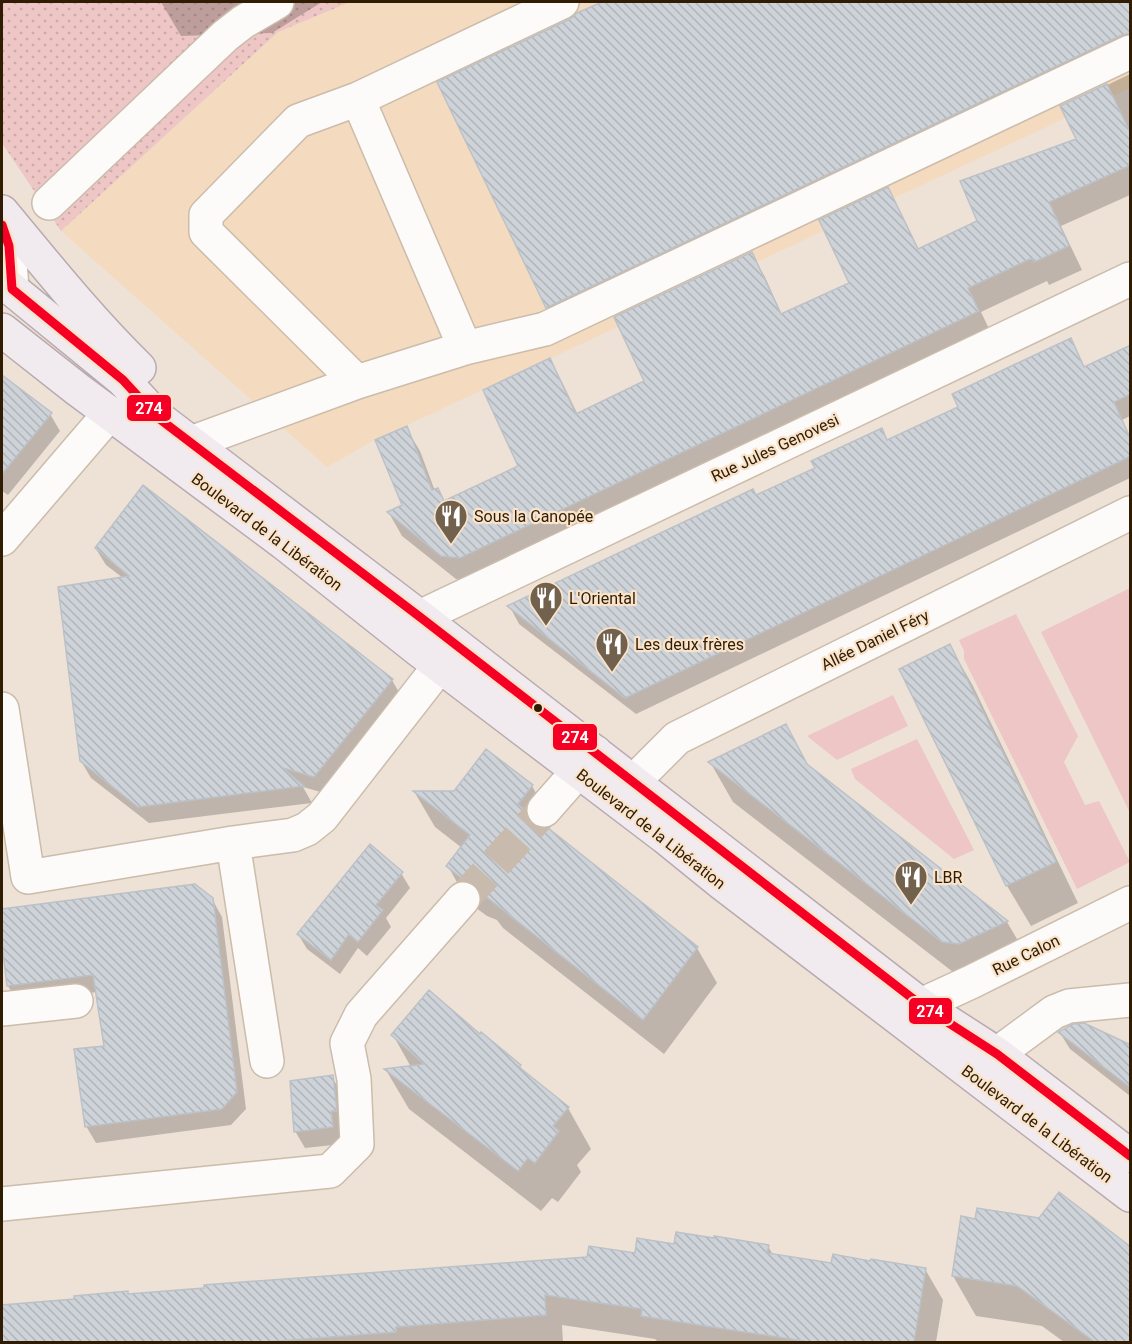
<svg xmlns="http://www.w3.org/2000/svg" width="1132" height="1344" viewBox="0 0 1132 1344" font-family="Roboto,sans-serif">
<style>
.built{fill:#f4dabf}
.grass{fill:#edc6c5}
.park{fill:url(#park-dots)}
.shadow{fill:#0003}
.building{fill:url(#building-back-hatch);stroke:#bcc1c7;stroke-width:1.5}
.lines{fill:none;stroke-linecap:round;stroke-linejoin:round}
.minor-tunnel{stroke:#c8baac;stroke-width:33;stroke-dasharray:33 16;stroke-linecap:butt}
.minor-casing{stroke:#cbbcab;stroke-width:36}
.major-casing{stroke:#b8aaae;stroke-width:36}
.minor{stroke:#fcfbf9;stroke-width:33}
.major{stroke:#f1ebf0;stroke-width:33}
.bus-1-casing{stroke:#f9e3cb;stroke-width:14}
.bus-1{stroke:#f50024;stroke-width:9}
.bus-dot{fill:#2f1c02;stroke:#f9e3cb;stroke-width:2}
.labels{text-anchor:middle;dominant-baseline:central;stroke-width:4.5;stroke-linejoin:round;paint-order:stroke}
.street-label{font-size:16px;fill:#2f1c02;stroke:#f9e3cb}
.poi-label{font-size:16px;fill:#2f1c02;stroke:#f9e3cb;text-anchor:start}
.line-badge{stroke:#f9e3cb;stroke-width:2}
.badge-label{font-size:16px;text-anchor:middle;font-weight:bold;fill:#fff}
</style>
<defs>
<pattern id="park-dots" width="8" height="8" patternUnits="userSpaceOnUse" patternTransform="scale(1.5)"><rect width="8" height="8" fill="#edc6c5"/><path d="M2 2h.1M6 6h.1" fill="none" stroke="#ccaaa8" stroke-width="1.8" stroke-linecap="round"/></pattern>
<pattern id="building-back-hatch" width="6" height="6" patternUnits="userSpaceOnUse" patternTransform="scale(1.5)"><rect width="6" height="6" fill="#ced3d9"/><path d="M-1 5l2 2M0 0l6 6M5-1l2 2" fill="none" stroke="#b1b5b9"/></pattern>
</defs>
<rect width="100%" height="100%" fill="#eee2d6"/>
<path class="built" d="M350,2H1130V88L375,440L327,467L61,231L278,32Z"/>
<path class="grass" d="M1130,588V813L1041,632Z
M1016,614L1078,736L1064,762L1085,805L1099,801L1130,862L1077,889L964,659V651L959,640Z
M893,695L908,726L837,760L807,736Z
M917,739L974,850L954,859L855,779L851,769Z"/>
<path class="park" d="M2,2H350L278,32L61,231L2,143Z"/>
<path class="shadow" d="M161,2H322L272,33L181,36Z
M605,2H1130V61L561,331L547,307L571,20L578,15Z
M1130,74V195L1061,226L1082,270L1049,285L1047,281L981,312L992,335L474,581L456,579L402,536L389,513L404,506L406,428L420,451L435,491L444,503L520,467L550,360L563,384L578,415L646,382L751,254L765,277L782,315L851,284L888,189L901,213L919,250L979,222L1078,140L1062,107Z
M1070,340L1085,368L1130,347V416L1122,420L1130,438V478L636,714L519,624L510,607L756,497L888,442L960,408Z
M2,377L50,414L60,431L8,495L2,491Z
M96,549L392,680L401,696L324,793L303,787L312,803L149,823L91,778L81,761L123,578L106,565Z
M950,646L973,686L1078,903L1031,926L1007,886L901,670Z
M786,726L810,769L1007,922L1030,961L966,982L733,802L710,762Z
M532,786L552,822L546,829L697,948L717,983L664,1054L503,928L497,920L487,916L468,902L448,866L462,848L435,827L415,793H454Z
M401,873L410,888L386,918L391,927L367,956L358,948L340,974L307,949L298,934Z
M195,885L212,899L222,917L246,1109L231,1125L96,1143L86,1126L105,1048L97,992L18,1003L8,986L2,932V910Z
M1060,1033L1130,1047V1096L1070,1049Z
M393,1035L480,1036L520,1066L524,1073L568,1108L591,1149L577,1165L581,1172L558,1202L552,1198L541,1211L409,1109L386,1070L411,1067Z
M332,1077L342,1094V1144L305,1148L295,1131Z
M676,1246H768L773,1255L833,1265L925,1269L943,1300L936,1342H658L655,1339L562,1325L563,1342H2V1307L636,1255Z
M1130,1249V1342H1064L1042,1326L976,1316L953,1276Z"/>
<path class="building" d="M602,2H1131V33L1122,35L546,308L437,82L570,19L577,13Z
M1107,84L1131,134V165L1049,202L1069,246L1034,262L1032,258L968,288L979,311L460,558L441,556L387,512L402,505L375,440L407,426L432,490L438,488L444,501L518,466L483,390L550,358L576,414L644,381L614,317L752,252L781,314L849,283L819,220L888,187L918,249L977,221L960,181L1076,139L1060,106Z
M1071,338L1084,367L1131,345V394L1114,402L1131,440V456L625,698L507,606L753,489L756,495L815,468L811,461L882,428L887,440L958,407L952,394Z
M2,375L52,413L2,474Z
M143,485L393,679L314,777L283,768L304,786L138,807L80,761L58,587L129,576L95,548Z
M950,644L1056,862L1006,886L899,669Z
M786,724L807,764L1008,921L959,944L942,942L708,762Z
M486,749L533,785L518,804L526,811V817L531,824L540,828H548L698,947L643,1020L480,892L475,885L465,881L446,866L470,835L413,791H454Z
M370,844L403,872L376,905L383,910L358,942L349,934L331,960L297,934Z
M195,884L213,898L237,1092L222,1109L85,1127L74,1049L104,1046L93,975L7,986L2,944V909Z
M429,990L480,1034L481,1032L521,1065L519,1067L569,1107L553,1126L559,1131L535,1163L528,1158L518,1171L384,1069L424,1064L391,1035Z
M1084,1023L1131,1045V1088L1058,1032L1073,1024Z
M333,1075L337,1111H331L333,1127L294,1132L290,1081Z
M1059,1192L1131,1247V1342H1095L1017,1286L952,1276L961,1216L975,1219L977,1208L1039,1218Z
M676,1232L714,1238V1236L769,1245L767,1253L831,1263L833,1254L870,1261L871,1259L926,1268L914,1342H810L641,1316L642,1309L545,1295L546,1315L396,1327V1332L264,1342H2V1305L74,1299V1296L128,1291V1294L204,1288V1285L229,1283L587,1257L589,1246L635,1253L637,1238L674,1244Z"/>
<g class="lines">
<path class="minor-tunnel" d="M463,899L544,810"/>
<g class="minor-casing">
<path id="minor" d="M49,203L225,36L243,22L277,2
M2,225L9,246L12,289
M465,348L358,99L562,2
M357,382L206,232V215L298,121L358,99
M191,443L357,382L465,348L545,329L1130,52
M2,539L110,413
M420,617L1130,279
M2,709L28,877L233,843L293,835L307,829L322,817L456,645
M632,783L677,738L1130,513
M544,810L595,752
M233,843L267,1061
M921,1005L971,982L1130,903
M2,1009L76,1001
M980,1075L997,1054L1054,1012L1069,1006L1130,1000
M2,1204L330,1171L357,1144L354,1079L347,1043L361,1015L463,899"/>
</g>
<g class="major-casing">
<path id="major" d="M2,212C46,265 89,319 139,368
M2,281L123,380L157,417L420,617L921,1005L997,1054L1130,1156
M2,330L77,389L284,543L419,650L665,837L723,884L1130,1195"/>
</g>
<use href="#minor" class="minor"/>
<use href="#major" class="major"/>
<g class="bus-1-casing">
<path id="bus-1" d="M2,225L9,246L12,289L123,380L157,417L420,617L921,1005L997,1054L1130,1156"/>
</g>
<use href="#bus-1" class="bus-1"/>
</g>
<defs>
<g id="restaurant-pin" transform="scale(1.725)"><path d="M0 17L-7.5 6A9.5 9.5 0 1 1 7.5 6Z" fill="#72614c" stroke="#f9e3cb"/><path d="M-5-6h1v4h1v-4h1v4h1v-4h1v5L-1.5 .5V6h-2V.5L-5-1ZM5-6V6H3V1.5H1.5Q1.5-4 5-6Z" fill="#fff"/></g>
</defs>
<g fill-rule="evenodd">
<use href="#restaurant-pin" x="451" y="516"/>
<use href="#restaurant-pin" x="546" y="598"/>
<use href="#restaurant-pin" x="612" y="644"/>
<use href="#restaurant-pin" x="911" y="877"/>
</g>
<circle class="bus-dot" cx="538" cy="708" r="5"/>
<g class="labels">
<g class="street-label">
<text transform="translate(775 448) rotate(-25)">Rue Jules Genovesi</text>
<text transform="translate(267 532) rotate(37)">Boulevard de la Libération</text>
<text transform="translate(875 640) rotate(-26)">Allée Daniel Féry</text>
<text transform="translate(651 829) rotate(38)">Boulevard de la Libération</text>
<text transform="translate(1026 955) rotate(-26)">Rue Calon</text>
<text transform="translate(1037 1124) rotate(37)">Boulevard de la Libération</text>
</g>
<g class="poi-label">
<text x="474" y="516">Sous la Canopée</text>
<text x="569" y="598">L'Oriental</text>
<text x="635" y="644">Les deux frères</text>
<text x="934" y="877">LBR</text>
</g>
</g>
<g class="line-badge">
<rect x="126" y="394" width="46" height="28" rx="6" fill="#f50024"/>
<rect x="552" y="723" width="46" height="28" rx="6" fill="#f50024"/>
<rect x="908" y="997" width="45" height="28" rx="6" fill="#f50024"/>
</g>
<g class="badge-label">
<text x="149" y="414">274</text>
<text x="575" y="743">274</text>
<text x="930" y="1017">274</text>
</g>
<rect width="1132" height="1344" fill="none" stroke="#2f1c02" stroke-width="6"/>
</svg>
